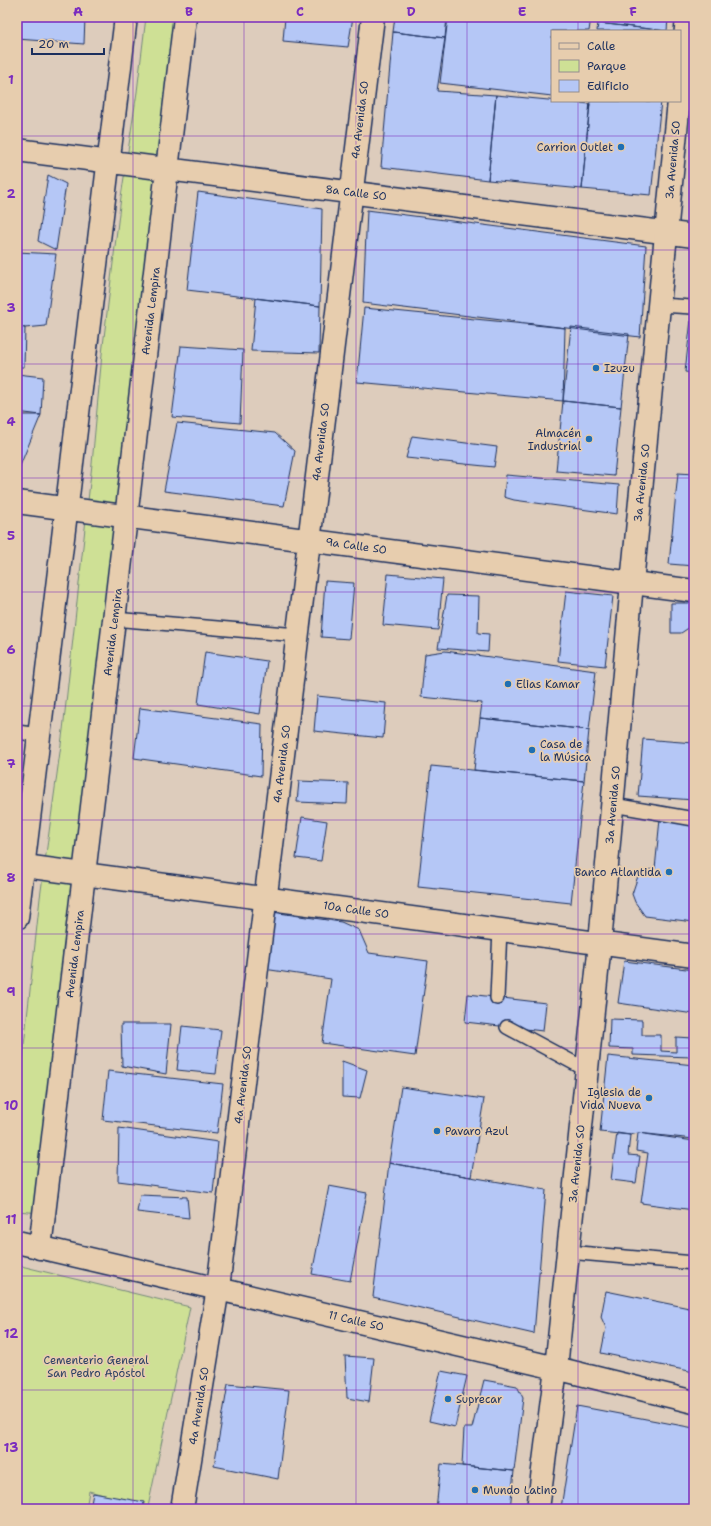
<svg xmlns="http://www.w3.org/2000/svg" width="711" height="1526" viewBox="0 0 711 1526" font-family="'Shantell Sans',sans-serif">
<style>
.green{fill:#cee095;stroke:#74887a}
.building{fill:#b5c7f6;stroke:#1b2f5e}
.lines{fill:none;stroke-linecap:round;stroke-linejoin:round}
.lane-casing{stroke:#1b2f5e;stroke-width:16}
.street-casing{stroke:#1b2f5e;stroke-width:25}
.secondary-casing{stroke:#1b2f5e;stroke-width:25}
.lane{stroke:#e7cdae;stroke-width:13}
.street{stroke:#e7cdae;stroke-width:22}
.secondary{stroke:#e7cdae;stroke-width:22}
.grid{fill:none;stroke:#7b2cbf;stroke-width:1;stroke-opacity:0.55}
.poi-dot{fill:#1f6fb2;stroke:#e7cdae;stroke-width:1.5}
.labels{text-anchor:middle;dominant-baseline:central;stroke-width:3.5;stroke-linejoin:round;paint-order:stroke}
.street-label{font-size:11px;fill:#1b2f5e;stroke:#e7cdae}
.poi-label{font-size:11px;fill:#1b2f5e;stroke:#e7cdae;text-anchor:start}
.park-label{font-size:11px;fill:#2d4164;stroke:#e7cdae}
.neatline{fill:none;stroke:#7b2cbf;stroke-width:1.5}
.grid-label{font-size:13px;text-anchor:middle;font-weight:bold;fill:#7b2cbf}
</style>
<rect width="100%" height="100%" fill="#ddccbc"/>
<filter id="ink" filterUnits="userSpaceOnUse"><feTurbulence type="fractalNoise" baseFrequency=".025" numOctaves="2"/><feDisplacementMap in="SourceGraphic" scale="8" xChannelSelector="R" yChannelSelector="G"/><feConvolveMatrix kernelMatrix="1 2 1 2 8 2 1 2 1" color-interpolation-filters="sRGB"/></filter>
<g filter="url(#ink)">
<path class="green" d="M146,17H182L41,1213L17,1211V1110L40,898L63,730L92,464L102,354L121,197L137,92Z
M17,1265L190,1307L148,1507L89,1491L86,1509H17Z"/>
<path class="building" d="M17,17H85L84,44L17,39Z
M285,17H353L348,47L283,41Z
M395,17H447L445,38L393,32Z
M448,17H591L589,31H552V96L440,83Z
M599,17H668L667,31L598,23Z
M598,23L666,31H597Z
M393,32L445,38L437,91L496,95L488,180L381,167Z
M496,95L590,104L582,189L488,180Z
M590,101H661L651,195L582,189Z
M48,175L66,184L56,250L38,241Z
M17,180H19L18,241H17Z
M198,192L322,209L320,306L187,290Z
M367,210L646,246L640,337L363,303Z
M17,252L56,254L46,326L25,328L17,326Z
M694,293V373L685,372Z
M256,298L320,306L319,353L251,351Z
M364,308L565,328L563,401L357,382Z
M17,327L25,328L24,367H17Z
M571,327L629,334L621,407L563,401Z
M181,346L243,350L240,423L172,417Z
M17,374L43,377L41,415L17,412Z
M563,401L621,407L614,476L556,471Z
M17,415H41L17,473Z
M177,423L275,433L295,451L284,506L164,491Z
M412,436L497,447L494,467L406,458Z
M678,473L694,474V566L669,564Z
M506,475L619,485L617,514L514,500L504,497Z
M388,574L443,579L438,630L383,625Z
M325,581L354,583L349,639L321,637Z
M566,591L613,596L605,666L558,661Z
M447,595L479,596L478,633L489,634L488,652L438,648Z
M671,603H694V633L690,627L681,633H671Z
M445,651L596,671L589,730L480,718L482,703L421,697L425,654Z
M205,652L267,661L260,714L198,704Z
M317,696L386,703L383,738L314,731Z
M140,708L262,724L261,776L134,758Z
M480,718L589,730L584,781L474,770Z
M643,739L694,743V800L638,796Z
M431,766L584,781L571,903L418,887Z
M299,781L348,783L347,804L297,802Z
M302,817L327,821L321,861L296,858Z
M660,819L694,823L692,873H694V922L645,916L635,902L632,894L638,876L647,870L655,869Z
M272,912L341,922L359,930L369,953L428,961L415,1056L322,1043L331,979L264,969Z
M624,961L694,970V1014L618,1003Z
M468,994L546,1003L543,1031L465,1022Z
M610,1019L642,1020V1035H661V1051L676,1052V1037L692,1038V1057L633,1055V1049L609,1048Z
M121,1024H171L166,1074L122,1066Z
M182,1026L221,1030L216,1074L177,1070Z
M608,1056L694,1065V1139L638,1133L630,1135L600,1132Z
M342,1061L367,1070L360,1098L342,1097Z
M108,1071L223,1084L217,1133L103,1120Z
M401,1087L484,1099L471,1177L389,1163Z
M119,1128L218,1142L213,1193L118,1181Z
M617,1133L630,1135L628,1155L640,1156L636,1183L611,1180Z
M638,1133L694,1141V1210L641,1203L648,1153L636,1151Z
M389,1163L546,1190L534,1334L373,1297Z
M329,1186L367,1193L350,1281L312,1274Z
M140,1195L187,1197L189,1218L137,1212Z
M606,1291L694,1309V1372L601,1353L606,1328L601,1317Z
M345,1356L374,1358L369,1402L347,1398Z
M441,1371L467,1376L455,1427L429,1421Z
M484,1380L517,1386L523,1398L514,1471L462,1466L464,1428H472Z
M228,1384L289,1390L278,1479L214,1466Z
M577,1406L694,1428V1509L561,1508Z
M441,1464L514,1471L510,1509H436Z
M93,1493L144,1502L143,1509H90Z"/>
<g class="lines">
<g class="lane-casing">
<path id="lane" d="M660,305L692,307
M114,619L297,635
M17,732L39,735
M613,805L694,819
M497,998L500,929
M507,1027L587,1070
M568,1252L694,1263"/>
</g>
<g class="street-casing">
<path id="street" d="M17,150L694,236
M17,502L694,591
M17,918L126,17
M40,1248L185,17
M182,1509L218,1288L373,17"/>
</g>
<g class="secondary-casing">
<path id="secondary" d="M680,92L687,17
M17,865L694,956
M17,1242L556,1368L694,1402
M538,1509L556,1368L600,943L632,583L679,101"/>
</g>
<use href="#lane" class="lane"/>
<use href="#street" class="street"/>
<use href="#secondary" class="secondary"/>
</g>
</g>
<path class="grid" d="M133,17V1509M244,17V1509M356,17V1509M467,17V1509M578,17V31M578,101V1509M17,136H694M17,250H694M17,364H694M17,478H694M17,592H694M17,706H694M17,820H694M17,934H694M17,1048H694M17,1162H694M17,1276H694M17,1390H694"/>
<g class="poi-dot">
<circle cx="621" cy="147" r="4"/>
<circle cx="596" cy="368" r="4"/>
<circle cx="589" cy="439" r="4"/>
<circle cx="508" cy="684" r="4"/>
<circle cx="532" cy="750" r="4"/>
<circle cx="669" cy="872" r="4"/>
<circle cx="649" cy="1098" r="4"/>
<circle cx="437" cy="1131" r="4"/>
<circle cx="448" cy="1399" r="4"/>
<circle cx="475" cy="1490" r="4"/>
</g>
<g class="labels">
<g class="street-label">
<text transform="translate(360 120) rotate(-83)">4a Avenida SO</text>
<text transform="translate(673 160) rotate(-85)">3a Avenida SO</text>
<text transform="translate(356 193) rotate(7)">8a Calle SO</text>
<text transform="translate(151 311) rotate(-83)">Avenida Lempira</text>
<text transform="translate(321 442) rotate(-83)">4a Avenida SO</text>
<text transform="translate(642 483) rotate(-84)">3a Avenida SO</text>
<text transform="translate(356 546) rotate(8)">9a Calle SO</text>
<text transform="translate(113 632) rotate(-83)">Avenida Lempira</text>
<text transform="translate(282 764) rotate(-83)">4a Avenida SO</text>
<text transform="translate(613 805) rotate(-85)">3a Avenida SO</text>
<text transform="translate(356 910) rotate(8)">10a Calle SO</text>
<text transform="translate(75 954) rotate(-83)">Avenida Lempira</text>
<text transform="translate(243 1085) rotate(-83)">4a Avenida SO</text>
<text transform="translate(577 1164) rotate(-84)">3a Avenida SO</text>
<text transform="translate(356 1321) rotate(13)">11 Calle SO</text>
<text transform="translate(199 1406) rotate(-81)">4a Avenida SO</text>
</g>
<g class="poi-label">
<text x="613" y="147" text-anchor="end">Carrion Outlet</text>
<text x="604" y="368">Izuzu</text>
<text x="581" y="433" text-anchor="end">Almacén<tspan x="581" dy="13">Industrial</tspan></text>
<text x="516" y="684">Elias Kamar</text>
<text x="540" y="744">Casa de<tspan x="540" dy="13">la Música</tspan></text>
<text x="661" y="872" text-anchor="end">Banco Atlantida</text>
<text x="641" y="1092" text-anchor="end">Iglesia de<tspan x="641" dy="13">Vida Nueva</tspan></text>
<text x="445" y="1131">Pavaro Azul</text>
<text x="456" y="1399">Suprecar</text>
<text x="483" y="1490">Mundo Latino</text>
</g>
<g class="park-label">
<text x="96" y="1360">Cementerio General<tspan x="96" dy="13">San Pedro Apóstol</tspan></text>
</g>
</g>
<rect width="711" height="1526" fill="none" stroke="#e7cdae" stroke-width="44"/>
<rect x="551" y="30" width="130" height="72" fill="#e7cdae" stroke="#958e8e"/>
<rect x="559" y="43" width="20" height="6" fill="#e7cdae" stroke="#958e8e"/>
<text x="587" y="50" font-size="12" fill="#1b2f5e">Calle</text>
<rect x="559" y="60" width="20" height="12" fill="#cee095" stroke="#958e8e"/>
<text x="587" y="70" font-size="12" fill="#1b2f5e">Parque</text>
<rect x="559" y="80" width="20" height="12" fill="#b5c7f6" stroke="#958e8e"/>
<text x="587" y="90" font-size="12" fill="#1b2f5e">Edificio</text>
<path d="M32 48v6h72v-6" fill="none" stroke="#1b2f5e" stroke-width="2"/>
<text x="38" y="48" font-size="12" fill="#1b2f5e" stroke="#e7cdae" stroke-width="3" paint-order="stroke">20 m</text>
<rect x="22" y="22" width="667" height="1482" class="neatline"/>
<g class="grid-label">
<text x="78" y="16">A</text>
<text x="189" y="16">B</text>
<text x="300" y="16">C</text>
<text x="411" y="16">D</text>
<text x="522" y="16">E</text>
<text x="633" y="16">F</text>
<text x="11" y="84">1</text>
<text x="11" y="198">2</text>
<text x="11" y="312">3</text>
<text x="11" y="426">4</text>
<text x="11" y="540">5</text>
<text x="11" y="654">6</text>
<text x="11" y="768">7</text>
<text x="11" y="882">8</text>
<text x="11" y="996">9</text>
<text x="11" y="1110">10</text>
<text x="11" y="1224">11</text>
<text x="11" y="1338">12</text>
<text x="11" y="1452">13</text>
</g>
</svg>
